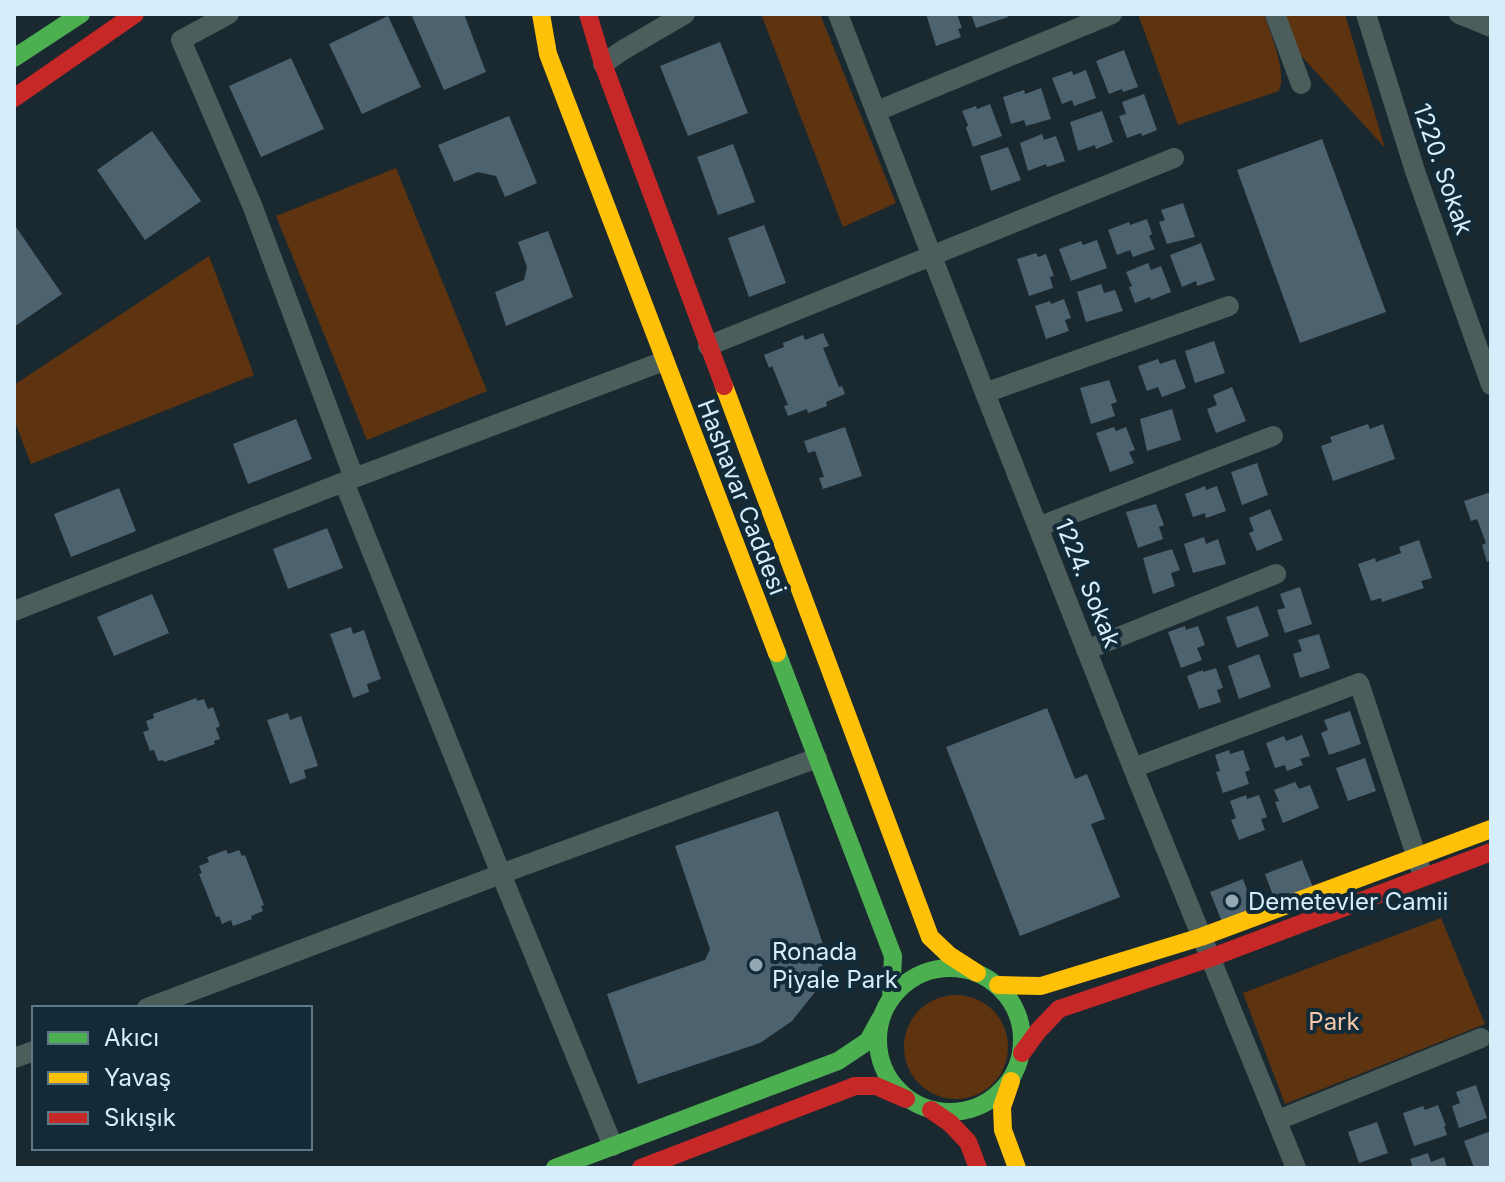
<svg xmlns="http://www.w3.org/2000/svg" width="1505" height="1182" viewBox="0 0 1505 1182" font-family="Inter,sans-serif">
<style>
.green{fill:#5d340f}
.building{fill:#4d626f}
.lines{fill:none;stroke-linecap:round;stroke-linejoin:round}
.street{stroke:#4b5e5c;stroke-width:20}
.fast{stroke:#4caf50;stroke-width:18}
.slow{stroke:#ffc107;stroke-width:18}
.jam{stroke:#c62828;stroke-width:18}
.poi-dot{fill:#94a8b4;stroke:#112b39;stroke-width:3}
.labels{text-anchor:middle;dominant-baseline:central;stroke-width:8;stroke-linejoin:round;paint-order:stroke}
.street-label{font-size:24px;fill:#d6edfb;stroke:#112b39}
.poi-label{font-size:24px;fill:#d6edfb;stroke:#112b39;text-anchor:start}
.park-label{font-size:24px;fill:#f6c7a8;stroke:#112b39}
</style>
<rect width="100%" height="100%" fill="#1a2830"/>
<path class="green" d="M761,14H820L896,203L843,227Z
M1138,14H1264C1271,35 1287,71 1279,91L1178,125Z
M1283,14H1345L1385,148L1295,49Z
M396,168L487,391L367,440L276,216Z
M209,256L254,375L31,464L14,419V385Z
M1441,918L1485,1024L1285,1104L1243,993Z
M904 1047a52 52 0 1 1 104 0a52 52 0 1 1-104 0Z"/>
<path class="building" d="M411,14H464L486,72L444,90Z
M926,14H957L962,28L958,29L961,37L936,46Z
M971,14H1007L1008,17L976,28Z
M388,16L421,87L362,114L329,44Z
M720,42L748,113L688,136L660,66Z
M1124,50L1138,87L1123,92L1122,89L1109,94L1096,61Z
M291,58L324,129L261,157L229,86Z
M1086,70L1096,98L1074,106L1072,100L1062,104L1052,78L1072,71L1073,75Z
M1041,88L1051,119L1026,126L1024,120L1011,124L1003,97L1024,90L1025,94Z
M1144,94L1157,130L1142,136L1141,133L1127,138L1119,116L1126,114L1122,102Z
M990,104L1002,136L973,147L966,128L968,125L962,111L976,106L977,109Z
M1102,111L1113,142L1096,149L1095,145L1078,151L1070,122Z
M509,116L537,183L505,197L496,176L478,172L454,182L438,145Z
M152,131L201,201L145,240L97,170Z
M1042,134L1044,140L1056,136L1065,161L1047,167L1046,164L1028,171L1020,143Z
M1322,139L1386,312L1300,343L1237,170Z
M733,144L755,202L718,215L697,157Z
M1008,147L1021,180L991,191L980,156Z
M1183,203L1195,237L1167,244L1159,222L1165,220L1161,210Z
M1147,219L1152,234L1149,236L1155,249L1133,257L1130,250L1117,255L1108,230L1129,222L1130,225Z
M14,224L62,294L14,327Z
M764,225L786,283L749,297L728,238Z
M548,231L573,297L506,326L495,292L524,280L527,267L518,242Z
M1097,240L1107,268L1071,281L1059,249L1081,241L1083,245Z
M1201,243L1215,280L1197,286L1196,281L1182,287L1170,255Z
M1036,253L1038,257L1046,254L1054,276L1050,277L1053,288L1029,296L1017,259Z
M1148,263L1151,270L1161,266L1171,292L1151,300L1150,297L1135,303L1129,287L1132,286L1126,272Z
M1101,284L1104,293L1115,290L1123,311L1086,322L1077,292Z
M1064,299L1071,318L1065,320L1069,331L1046,339L1035,306L1050,301L1051,304Z
M823,333L829,346L823,348L839,387L842,386L845,394L826,402L827,406L808,413L807,409L788,416L784,406L788,405L772,366L769,368L764,355L784,347L783,343L803,335L805,340Z
M1214,341L1225,373L1195,383L1185,351Z
M1158,359L1160,364L1175,359L1186,388L1162,397L1158,387L1147,391L1138,366Z
M1109,380L1117,402L1111,404L1115,416L1091,424L1080,388Z
M1232,387L1246,421L1216,433L1207,409L1217,405L1213,395Z
M1172,409L1181,440L1147,451L1140,419Z
M296,419L312,459L248,484L233,444Z
M1368,424L1370,429L1383,424L1395,459L1333,481L1321,446L1332,442L1330,437Z
M845,427L862,476L823,489L819,478L824,477L815,451L808,453L804,441Z
M1114,427L1116,431L1126,427L1135,450L1129,452L1134,463L1110,472L1096,433Z
M1257,463L1268,495L1242,505L1231,472Z
M1205,486L1206,490L1217,486L1226,511L1206,518L1205,513L1193,517L1185,494Z
M119,488L136,531L71,557L54,514Z
M1491,492V560L1487,562L1482,545L1486,543L1477,519L1471,521L1464,501Z
M1156,504L1164,525L1159,527L1163,539L1138,548L1126,512Z
M1270,509L1283,540L1257,551L1249,533L1254,531L1249,518Z
M327,528L343,568L288,589L273,549Z
M1204,537L1206,544L1218,539L1226,564L1193,573L1184,544Z
M1419,540L1432,578L1421,581L1424,588L1382,602L1381,598L1371,601L1358,564L1375,558L1376,562L1401,553L1399,547Z
M1172,549L1180,570L1171,573L1175,586L1153,594L1143,558Z
M1300,587L1312,624L1285,633L1277,610L1285,608L1280,594Z
M152,594L169,633L114,656L97,617Z
M1258,606L1269,636L1237,648L1226,617Z
M1185,626L1186,630L1198,626L1205,645L1197,648L1202,660L1181,668L1168,632Z
M351,627L353,634L364,630L381,679L367,684L369,692L353,698L330,634Z
M1319,634L1330,668L1300,678L1293,654L1302,651L1298,640Z
M1259,654L1271,687L1239,699L1228,666Z
M1216,668L1223,688L1217,690L1221,702L1199,709L1187,676L1203,670V672Z
M196,698L197,701L204,699L208,709L213,707L220,726L216,728L220,739L214,741L215,744L164,762L163,760L158,761L154,750L150,751L143,732L149,730L146,721L154,718L153,714Z
M1047,708L1075,779L1087,774L1105,819L1091,824L1120,897L1020,936L946,747Z
M1350,711L1361,744L1329,755L1321,733L1328,730L1324,720Z
M288,713L290,720L301,716L318,766L304,770L306,778L290,784L267,720Z
M1302,735L1310,756L1300,759L1303,765L1287,771L1285,765L1275,768L1266,743L1284,736L1286,741Z
M1229,750L1230,754L1243,750L1250,770L1245,772L1249,784L1223,793L1216,772L1220,771L1215,755Z
M1365,758L1376,791L1348,801L1336,768Z
M1295,782L1299,789L1310,785L1319,808L1283,823L1275,802L1279,801L1274,790Z
M1246,795L1247,799L1259,795L1267,817L1261,819L1265,830L1239,840L1231,820L1236,818L1230,801Z
M778,811L823,944L822,970L815,992L792,1021L760,1043L638,1084L607,994L705,960L710,949L675,846Z
M226,850L228,854L239,850L242,856L245,855L264,905L261,906L263,911L251,916L252,919L233,926L231,920L222,924L219,916L216,917L199,874L202,873L199,866L209,862L207,857Z
M1302,860L1313,887L1275,901L1265,874Z
M1243,879L1254,909L1222,922L1210,892Z
M1476,1085L1487,1118L1459,1128L1452,1106L1460,1103L1456,1092Z
M1438,1105L1446,1126H1444L1447,1135L1414,1146L1403,1113L1423,1106L1425,1110Z
M1377,1122L1388,1153L1359,1163L1348,1132Z
M1491,1131V1166L1474,1168L1464,1141Z
M1428,1153L1431,1162L1444,1157L1447,1168H1413L1410,1159Z"/>
<g class="lines">
<path class="street" d="M229,14L181,40L252,205L354,478
M838,14L985,393L1133,768L1296,1168
M1275,14L1301,84
M1366,14L1415,171L1491,385
M1459,14L1491,27
M603,64L623,50L685,14
M877,111L1112,14
M708,346L1174,158
M985,393L1229,306
M344,482L501,874L613,1146
M1038,527L1273,436
M14,611L354,478L664,361
M1086,650L1276,574
M1133,768L1359,683L1420,867
M147,1008L501,874L817,758
M14,1058L34,1051
M1278,1120L1481,1038"/>
<path class="fast" d="M14,58L81,14
M777,653L893,956L891,998
M878 1040a72 72 0 1 1 144 0a72 72 0 1 1-144 0Z
M555,1168L838,1061L868,1041L880,1019"/>
<path class="slow" d="M541,14L548,54L777,653
M724,386L930,937L949,955L977,973
M998,985L1041,986L1201,937L1491,829
M1011,1081L1002,1107L1003,1130L1017,1168"/>
<path class="jam" d="M588,14L603,64L724,386
M14,98L135,14
M1022,1053L1038,1031L1059,1009L1210,958L1491,852
M931,1110L950,1123L968,1142L978,1168
M641,1168L855,1086H876L906,1099"/>
</g>
<g class="poi-dot">
<circle cx="1232" cy="901" r="8"/>
<circle cx="756" cy="965" r="8"/>
</g>
<g class="labels">
<g class="street-label">
<text transform="translate(1443 169) rotate(71)">1220. Sokak</text>
<text transform="translate(742 497) rotate(69)">Hashavar Caddesi</text>
<text transform="translate(1088 583) rotate(68)">1224. Sokak</text>
</g>
<g class="poi-label">
<text x="1248" y="901">Demetevler Camii</text>
<text x="772" y="951">Ronada<tspan x="772" dy="28">Piyale Park</tspan></text>
</g>
<g class="park-label">
<text x="1334" y="1021">Park</text>
</g>
</g>
<rect width="1505" height="1182" fill="none" stroke="#d6edfb" stroke-width="32"/>
<rect x="32" y="1006" width="280" height="144" fill="#112b39" stroke="#607987" stroke-width="2"/>
<rect x="48" y="1032" width="40" height="12" fill="#4caf50" stroke="#607987" stroke-width="2"/>
<text x="104" y="1046" font-size="24" fill="#d6edfb">Akıcı</text>
<rect x="48" y="1072" width="40" height="12" fill="#ffc107" stroke="#607987" stroke-width="2"/>
<text x="104" y="1086" font-size="24" fill="#d6edfb">Yavaş</text>
<rect x="48" y="1112" width="40" height="12" fill="#c62828" stroke="#607987" stroke-width="2"/>
<text x="104" y="1126" font-size="24" fill="#d6edfb">Sıkışık</text>
</svg>
